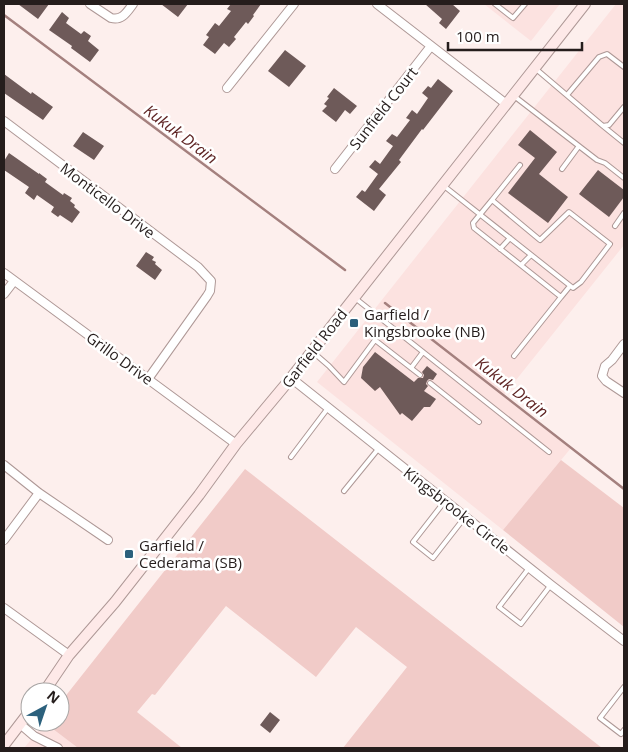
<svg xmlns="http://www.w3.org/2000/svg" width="628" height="752" viewBox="0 0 628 752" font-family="'Open Sans',sans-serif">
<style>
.built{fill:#fce2e0}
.green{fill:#f1cbc8}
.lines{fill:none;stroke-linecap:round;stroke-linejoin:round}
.stream{stroke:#a4807e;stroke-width:2.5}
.building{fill:#6e5a59}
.service-casing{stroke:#ae9896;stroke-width:6}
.minor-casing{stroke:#ae9896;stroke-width:10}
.secondary-casing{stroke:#ae9896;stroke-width:12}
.service{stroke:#fff;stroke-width:4}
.minor{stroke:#fff;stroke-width:8}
.secondary{stroke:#fee9e8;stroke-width:10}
.poi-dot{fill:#2c617d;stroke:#fff;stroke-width:2}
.labels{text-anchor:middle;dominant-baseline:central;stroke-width:5;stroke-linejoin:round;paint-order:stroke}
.street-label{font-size:15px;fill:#251d1c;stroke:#fff}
.poi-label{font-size:15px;fill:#251d1c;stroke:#fff;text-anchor:start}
.water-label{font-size:16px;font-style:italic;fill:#5f2524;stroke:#fff}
</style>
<rect width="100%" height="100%" fill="#fdefed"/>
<path class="built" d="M484,4H560L531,41Z
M616,4H624V245L504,395L571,448L503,530L317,382Z
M45,723L78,748H24Z"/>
<path class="green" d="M561,460L624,508V627L503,530Z
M245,469L602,748H343L407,667L356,627L316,677L226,606L155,695L152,694L137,712L182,748H78L45,723L60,722V703Z"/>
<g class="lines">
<path class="stream" d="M4,15L345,270
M385,303L624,489"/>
</g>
<path class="building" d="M18,4H49L38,19Z
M161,4H188L178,17Z
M231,4H261L253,15L254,16L248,24L246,22L234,37L236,39L229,47L224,43L215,54L203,45L209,37L206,35L215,23L219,26L231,11L227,9Z
M425,4H452L460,11L446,29L439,23L442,19Z
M62,12L69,18L66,23L81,34L84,31L91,36L88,41L99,50L90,62L71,48L72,46L49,30Z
M285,50L306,66L289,87L268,71Z
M4,74L31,94L32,92L53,107L43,120L4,93Z
M438,79L453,91L423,130L422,129L399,160L401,162L379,189L386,195L374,211L356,197L362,190L365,192L378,174L369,167L375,160L380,164L393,146L386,141L392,134L397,137L410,120L406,118L412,110L417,114L428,98L422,93L428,86L431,88Z
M334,88L357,106L350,114L345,110L336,122L322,111L327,106L324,104L329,98L327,97Z
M530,130L557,152L539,174L568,197L548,223L508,193L535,158L518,145Z
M83,132L104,146L94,160L73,146Z
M9,153L39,174V173L47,179L45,182L63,195L64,193L72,198L70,201L75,205L74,207L80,212L72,223L60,215L58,217L51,212L54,207L37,195L34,200L25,193L29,187L4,170V161Z
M598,170L624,190V197L609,217L579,194Z
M146,252L154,257L152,260L156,262L155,264L162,270L155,280L136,266Z
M375,352L414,382L418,378H423L424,375L422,372L427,366L437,374L433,380L429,379L427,381L426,384L428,386L424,391L436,399L430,407H424L412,421L402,413L400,415L380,387L375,391L361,378L363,367Z
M270,712L280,720L270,733L260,725Z"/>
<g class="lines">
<g class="service-casing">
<path id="service" d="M495,4L513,18L525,4
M536,69L603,126L609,125L624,107
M567,95L599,57L607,54L624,67
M514,96L597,160L605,163L624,178
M603,126L624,143
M562,169L579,146
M444,186L573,288L581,282L610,244L569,212L540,240L492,200L520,165
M492,200L473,223L474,228L561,297L514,356
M615,226L624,213
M500,249L510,238
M521,265L531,255
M561,297L570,286
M355,298L549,452
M314,353L329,366L344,382L375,340L420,375
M411,368L423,352
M430,383L479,422
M291,457L328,408
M344,491L379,448
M445,501L413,542L433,558L465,517
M529,568L499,607L521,624L550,586
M624,687L600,718L621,734L624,730"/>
</g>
<g class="minor-casing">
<path id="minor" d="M90,4L111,18C122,21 127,12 133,4
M377,4L505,103
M227,88L294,4
M4,121L198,267L211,281L210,291L207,296L148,379
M335,169L431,46
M4,273L236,444
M4,294L14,281
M624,344L612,360L605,366L602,376L606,381L624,393
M291,378L551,585L624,641
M4,465L39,493L108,540
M4,540L39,493
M4,608L69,655
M20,724L34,736L58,748"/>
</g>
<g class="secondary-casing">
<path id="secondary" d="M44,692L69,655L115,602L199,495L236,444L291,378L585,4
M4,745L30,711"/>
</g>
<use href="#service" class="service"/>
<use href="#minor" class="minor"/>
<use href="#secondary" class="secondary"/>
</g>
<g class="poi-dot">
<rect x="349" y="318" width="10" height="10" rx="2.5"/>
<rect x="124" y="549" width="10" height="10" rx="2.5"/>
</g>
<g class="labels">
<g class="street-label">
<text transform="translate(383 108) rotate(-52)">Sunfield Court</text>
<text transform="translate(108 200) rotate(37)">Monticello Drive</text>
<text transform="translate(314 348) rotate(-52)">Garfield Road</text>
<text transform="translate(120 358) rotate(36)">Grillo Drive</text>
<text transform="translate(457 510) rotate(38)">Kingsbrooke Circle</text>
</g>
<g class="poi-label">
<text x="364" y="314">Garfield /<tspan x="364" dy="17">Kingsbrooke (NB)</tspan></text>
<text x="139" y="545">Garfield /<tspan x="139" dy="17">Cederama (SB)</tspan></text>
</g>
<g class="water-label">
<text transform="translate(181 134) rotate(37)">Kukuk Drain</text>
<text transform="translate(512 387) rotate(38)">Kukuk Drain</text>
</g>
</g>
<rect width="628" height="752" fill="none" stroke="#251d1c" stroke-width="10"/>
<g transform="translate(45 707) rotate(40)"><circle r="24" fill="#ffffff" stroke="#a8a5a4"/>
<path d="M0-4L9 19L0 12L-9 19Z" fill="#2c617d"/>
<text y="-8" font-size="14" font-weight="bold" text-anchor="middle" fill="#251d1c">N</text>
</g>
<path d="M448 42v8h134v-8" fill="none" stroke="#251d1c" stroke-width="2.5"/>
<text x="456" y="42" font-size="15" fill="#251d1c" stroke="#ffffff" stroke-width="4" paint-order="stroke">100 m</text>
</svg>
